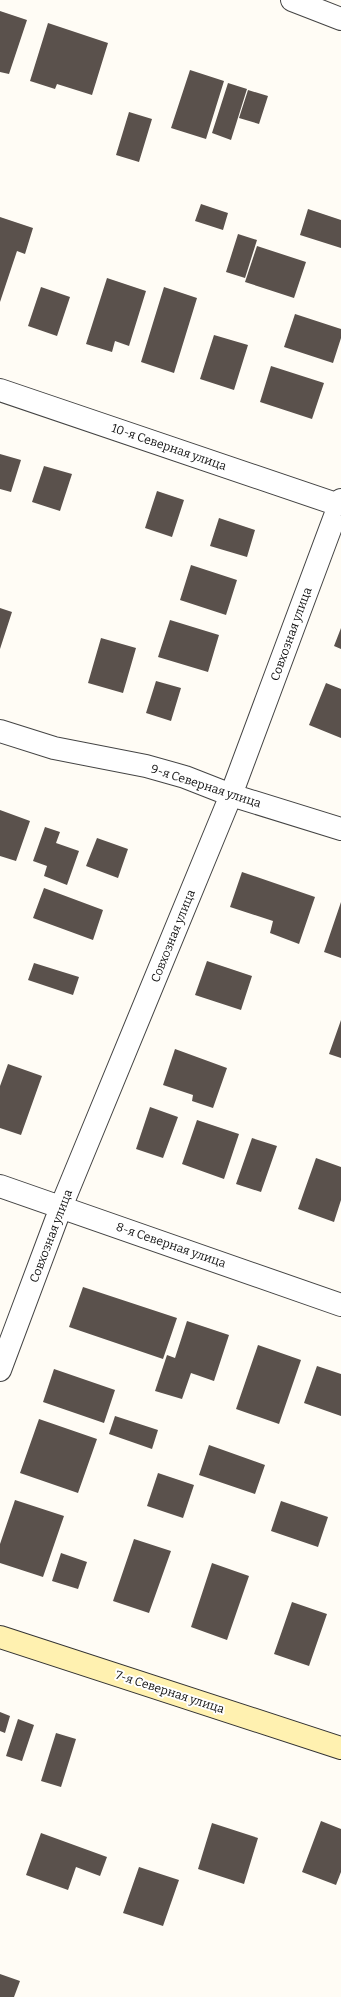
<svg xmlns="http://www.w3.org/2000/svg" width="341" height="1997" viewBox="0 0 341 1997" font-family="Bitter,serif">
<style>
.building{fill:#5a514c}
.lines{fill:none;stroke-linecap:round;stroke-linejoin:round}
.minor-casing{stroke:#444;stroke-width:24}
.secondary-casing{stroke:#333;stroke-width:24}
.minor{stroke:#fff;stroke-width:22}
.secondary{stroke:#fff1b0;stroke-width:22}
.labels{text-anchor:middle;dominant-baseline:central;stroke-width:4;stroke-linejoin:round;paint-order:stroke}
.street-label{font-size:12px;fill:#111;stroke:#fff}
</style>
<rect width="100%" height="100%" fill="#fffcf5"/>
<path class="building" d="M0,11L27,20L9,74L0,72Z
M48,23L108,43L92,95L57,84L55,89L30,81Z
M190,70L224,81L206,139L171,128Z
M228,83L247,89L231,140L212,133Z
M248,90L268,96L259,124L239,118Z
M129,112L152,119L139,162L116,155Z
M201,204L228,213L223,230L195,221Z
M308,209L341,220V248L300,235Z
M0,217L33,228L25,254L17,251L0,302Z
M238,234L257,240L245,278L226,272Z
M257,246L306,262L294,298L245,282Z
M107,278L146,291L129,346L115,341L112,352L86,344Z
M41,287L70,297L57,336L28,326Z
M164,287L197,298L174,373L141,362Z
M295,314L341,329V338L333,363L284,347Z
M214,335L248,345L234,390L200,379Z
M271,366L324,383L312,419L260,402Z
M0,454L21,460L11,492L0,489Z
M44,466L72,474L60,511L32,502Z
M157,491L184,500L172,537L145,528Z
M219,518L255,530L247,557L210,546Z
M191,565L237,580L226,615L180,600Z
M0,608L12,612L0,649Z
M170,620L219,635L208,672L158,657Z
M341,628V649L334,646Z
M101,638L136,648L123,693L88,683Z
M156,681L181,688L171,721L146,713Z
M326,683L341,689V738L309,725Z
M0,810L30,821L16,861L0,856Z
M45,827L60,832L56,843L79,851L67,885L44,876L47,866L33,861Z
M97,838L128,849L118,878L86,866Z
M242,872L315,897L299,944L270,933L273,921L230,907Z
M44,888L103,910L93,940L33,918Z
M341,902V958L324,952Z
M207,961L252,976L241,1010L195,995Z
M34,963L79,977L73,995L28,980Z
M341,1020V1058L329,1054Z
M175,1049L227,1068L213,1108L192,1101L193,1095L163,1085Z
M8,1064L42,1076L21,1135L0,1128V1086Z
M150,1107L178,1117L163,1158L136,1149Z
M197,1120L239,1134L224,1179L182,1164Z
M252,1138L277,1146L261,1192L236,1184Z
M316,1158L341,1167V1200L334,1222L298,1209Z
M83,1287L177,1318L163,1359L69,1327Z
M187,1321L229,1335L214,1381L191,1373L182,1399L155,1391L167,1355L175,1358Z
M258,1345L301,1360L279,1424L236,1409Z
M317,1366L341,1374V1416L304,1403Z
M54,1369L115,1390L104,1423L43,1402Z
M115,1416L158,1430L152,1449L109,1434Z
M39,1419L97,1439L78,1493L20,1473Z
M209,1445L265,1465L255,1494L199,1475Z
M158,1473L194,1485L183,1518L147,1506Z
M15,1500L64,1516L43,1577L0,1563V1544Z
M281,1501L328,1517L318,1547L271,1531Z
M134,1539L171,1551L149,1613L113,1601Z
M61,1553L87,1562L78,1589L52,1581Z
M212,1563L249,1576L227,1640L191,1627Z
M292,1602L327,1614L309,1666L274,1654Z
M0,1712L10,1716L5,1733L0,1731Z
M18,1719L34,1725L22,1761L6,1756Z
M56,1733L76,1739L61,1787L41,1781Z
M321,1821L341,1829V1872L336,1885L302,1872Z
M212,1823L258,1838L244,1884L198,1869Z
M41,1833L107,1857L100,1876L76,1867L68,1890L26,1875Z
M139,1867L179,1880L163,1926L123,1913Z
M0,1974L20,1981L14,1997H0Z"/>
<g class="lines">
<g class="minor-casing">
<path id="minor" d="M292,0L341,19
M0,390L339,505
M0,731L54,748L146,766L185,777L231,795L341,829
M0,1186L341,1305
M0,1370L61,1207L231,795L341,500"/>
</g>
<g class="secondary-casing">
<path id="secondary" d="M0,1637L341,1748"/>
</g>
<use href="#minor" class="minor"/>
<use href="#secondary" class="secondary"/>
</g>
<g class="labels">
<g class="street-label">
<text transform="translate(169 447) rotate(19)">10-я Северная улица</text>
<text transform="translate(291 634) rotate(-70)">Совхозная улица</text>
<text transform="translate(206 786) rotate(18)">9-я Северная улица</text>
<text transform="translate(173 936) rotate(-68)">Совхозная улица</text>
<text transform="translate(51 1236) rotate(-69)">Совхозная улица</text>
<text transform="translate(171 1245) rotate(19)">8-я Северная улица</text>
<text transform="translate(170 1692) rotate(18)">7-я Северная улица</text>
</g>
</g>
</svg>
